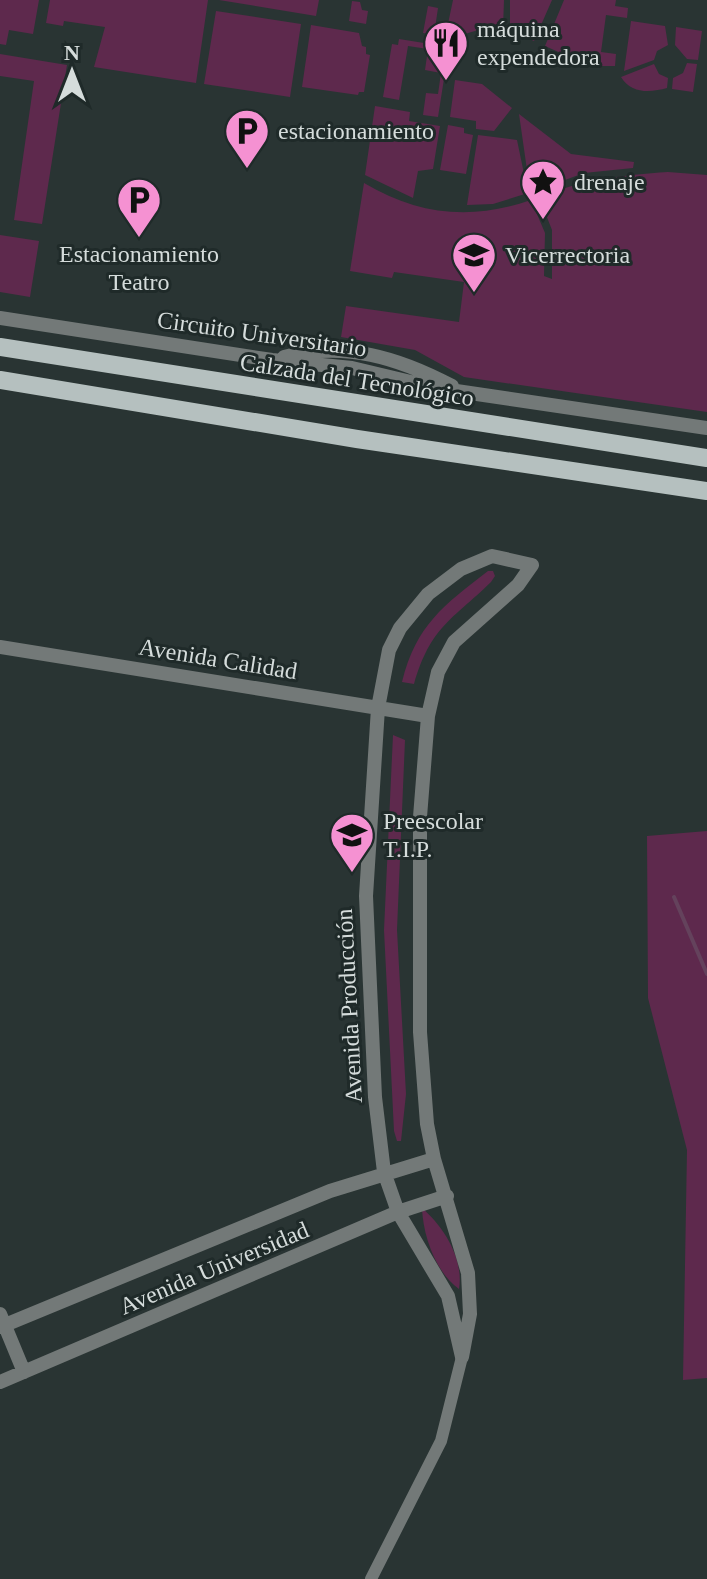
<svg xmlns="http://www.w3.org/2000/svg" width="707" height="1579" viewBox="0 0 707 1579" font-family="Georgia,serif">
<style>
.green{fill:#5e294d}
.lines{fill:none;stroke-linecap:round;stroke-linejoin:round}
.stream{stroke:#64425c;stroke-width:4}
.minor{stroke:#737978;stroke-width:12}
.tertiary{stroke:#737978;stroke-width:14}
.primary{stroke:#b5c0bf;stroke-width:18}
.labels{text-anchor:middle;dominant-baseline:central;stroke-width:6;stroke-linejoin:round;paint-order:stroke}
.poi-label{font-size:24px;fill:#d5dcdb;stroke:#1f2a29;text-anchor:start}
.street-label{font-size:24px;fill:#d5dcdb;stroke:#1f2a29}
</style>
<rect width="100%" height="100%" fill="#293433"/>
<path class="green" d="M0,0H39L33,34L9,30L6,45L0,44Z
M50,0H208L196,83L94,67L105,27L64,21L63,26L46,23Z
M219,0H319L316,16Z
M453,0H504L503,28C483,24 466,37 445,38Z
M510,0H552L534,41L510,30Z
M564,0H616L615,6L628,8L627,18L606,15L601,52L616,54L615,66H590L545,46Z
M352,1L360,2L362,10L368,11L366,24L349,21Z
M428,6L438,8L434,35L423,33Z
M216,11L301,24L290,97L204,84Z
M631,21L665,26L668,45L657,51L654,60L624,71Z
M311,25L359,33L362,46L366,47V54L370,55L364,92H359L358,95L302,87Z
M676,27L702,31L698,60L687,59L675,45Z
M399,39L449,47L438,117L423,115L426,93L438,94L441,73L425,70L428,49L408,46L399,100L383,97L392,44L398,45Z
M0,54L67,65L42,224L14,220L34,81L0,76Z
M687,63L697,64L693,92L672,89L673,78L683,73Z
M654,64L659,74L668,78L667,88C652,92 632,95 621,77Z
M455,80L482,84L512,108L494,131L476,129V121L450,117Z
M375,106L410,112L409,121L440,126L433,169L418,171L413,198L365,175Z
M519,114L571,154L634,162L633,168L584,173L535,191L527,170Z
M448,125L464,128V133L473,135L466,174L440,170Z
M478,135L517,140L528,193L493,204L467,205Z
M668,172L707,175V412L464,377L415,350L341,337L346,306L459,322L464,282L394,272L392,278L350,271L364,183C418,215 471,221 531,200L545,233L544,276L552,279V230L539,197C582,180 623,175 668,172Z
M0,235L39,241L30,297L0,292Z
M488,571H493L495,576L491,582C451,621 431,626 414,684L402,682C416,625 444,605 488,571Z
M393,735L405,740L397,930L406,1094L401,1141H397L394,1131L384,930Z
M707,831V1378L683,1380L687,1150L648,998L647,836Z
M422,1208C444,1227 464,1259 459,1289C436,1273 423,1236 422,1208Z"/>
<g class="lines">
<path class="stream" d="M674,897L707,974"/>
<path class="minor" d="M371,1579L441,1441L462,1357"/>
<path class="tertiary" d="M0,318L272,360L352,368L436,388L707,428
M284,357C345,341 399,358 452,386
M492,556L532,565L518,585L454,642L438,672L428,716L420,817V1032L427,1124L434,1159L468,1273L470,1314L462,1357L448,1296L398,1212L384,1172L375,1097L366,896L378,708L389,650L400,628L428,594L461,569Z
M0,647L428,716
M0,1314L24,1372
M0,1327L330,1191L434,1159
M0,1382L398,1212L447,1196"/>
<path class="primary" d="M0,347L707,458
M0,380L357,439L707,491"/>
</g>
<defs>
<g id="restaurant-pin" transform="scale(2.3)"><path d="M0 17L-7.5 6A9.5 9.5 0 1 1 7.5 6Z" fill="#f591d2" stroke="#1f2a29"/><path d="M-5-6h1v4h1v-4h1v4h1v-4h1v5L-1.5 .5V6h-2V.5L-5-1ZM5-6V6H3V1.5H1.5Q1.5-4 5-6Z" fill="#111"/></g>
<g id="parking-pin" transform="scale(2.3)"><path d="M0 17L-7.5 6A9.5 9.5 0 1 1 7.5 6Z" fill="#f591d2" stroke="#1f2a29"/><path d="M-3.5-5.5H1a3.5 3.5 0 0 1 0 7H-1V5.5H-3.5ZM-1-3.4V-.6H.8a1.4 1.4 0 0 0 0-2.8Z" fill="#111"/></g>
<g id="sight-pin" transform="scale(2.3)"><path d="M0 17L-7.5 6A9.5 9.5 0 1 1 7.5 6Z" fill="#f591d2" stroke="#1f2a29"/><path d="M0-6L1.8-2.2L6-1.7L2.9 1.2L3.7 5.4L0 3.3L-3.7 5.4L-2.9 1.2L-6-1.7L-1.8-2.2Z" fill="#111"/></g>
<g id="school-pin" transform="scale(2.3)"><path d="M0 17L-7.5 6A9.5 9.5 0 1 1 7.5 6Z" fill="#f591d2" stroke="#1f2a29"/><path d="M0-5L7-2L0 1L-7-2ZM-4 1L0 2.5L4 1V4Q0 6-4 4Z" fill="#111"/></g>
</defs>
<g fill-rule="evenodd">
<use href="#restaurant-pin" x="446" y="43"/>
<use href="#parking-pin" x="247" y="131"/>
<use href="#sight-pin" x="543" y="182"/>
<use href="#parking-pin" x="139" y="200"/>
<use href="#school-pin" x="474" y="255"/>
<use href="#school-pin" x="352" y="835"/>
</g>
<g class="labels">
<g class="poi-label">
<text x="477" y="29">máquina<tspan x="477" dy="28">expendedora</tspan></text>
<text x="278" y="131">estacionamiento</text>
<text x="574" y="182">drenaje</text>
<text x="139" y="254" text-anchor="middle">Estacionamiento<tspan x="139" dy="28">Teatro</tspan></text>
<text x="505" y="255">Vicerrectoria</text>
<text x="383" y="821">Preescolar<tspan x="383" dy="28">T.I.P.</tspan></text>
</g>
<g class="street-label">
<text transform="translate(262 334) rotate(8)">Circuito Universitario</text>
<text transform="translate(357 380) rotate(9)">Calzada del Tecnológico</text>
<text transform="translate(218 659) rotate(9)">Avenida Calidad</text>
<text transform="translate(349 1006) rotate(-93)">Avenida Producción</text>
<text transform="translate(214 1268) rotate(-23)">Avenida Universidad</text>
</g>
</g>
<g transform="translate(72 72)" stroke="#1f2a29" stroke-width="6" paint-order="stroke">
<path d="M0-6L14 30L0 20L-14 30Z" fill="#d5dcdb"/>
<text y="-12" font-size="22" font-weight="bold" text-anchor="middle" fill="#d5dcdb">N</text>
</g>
</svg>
